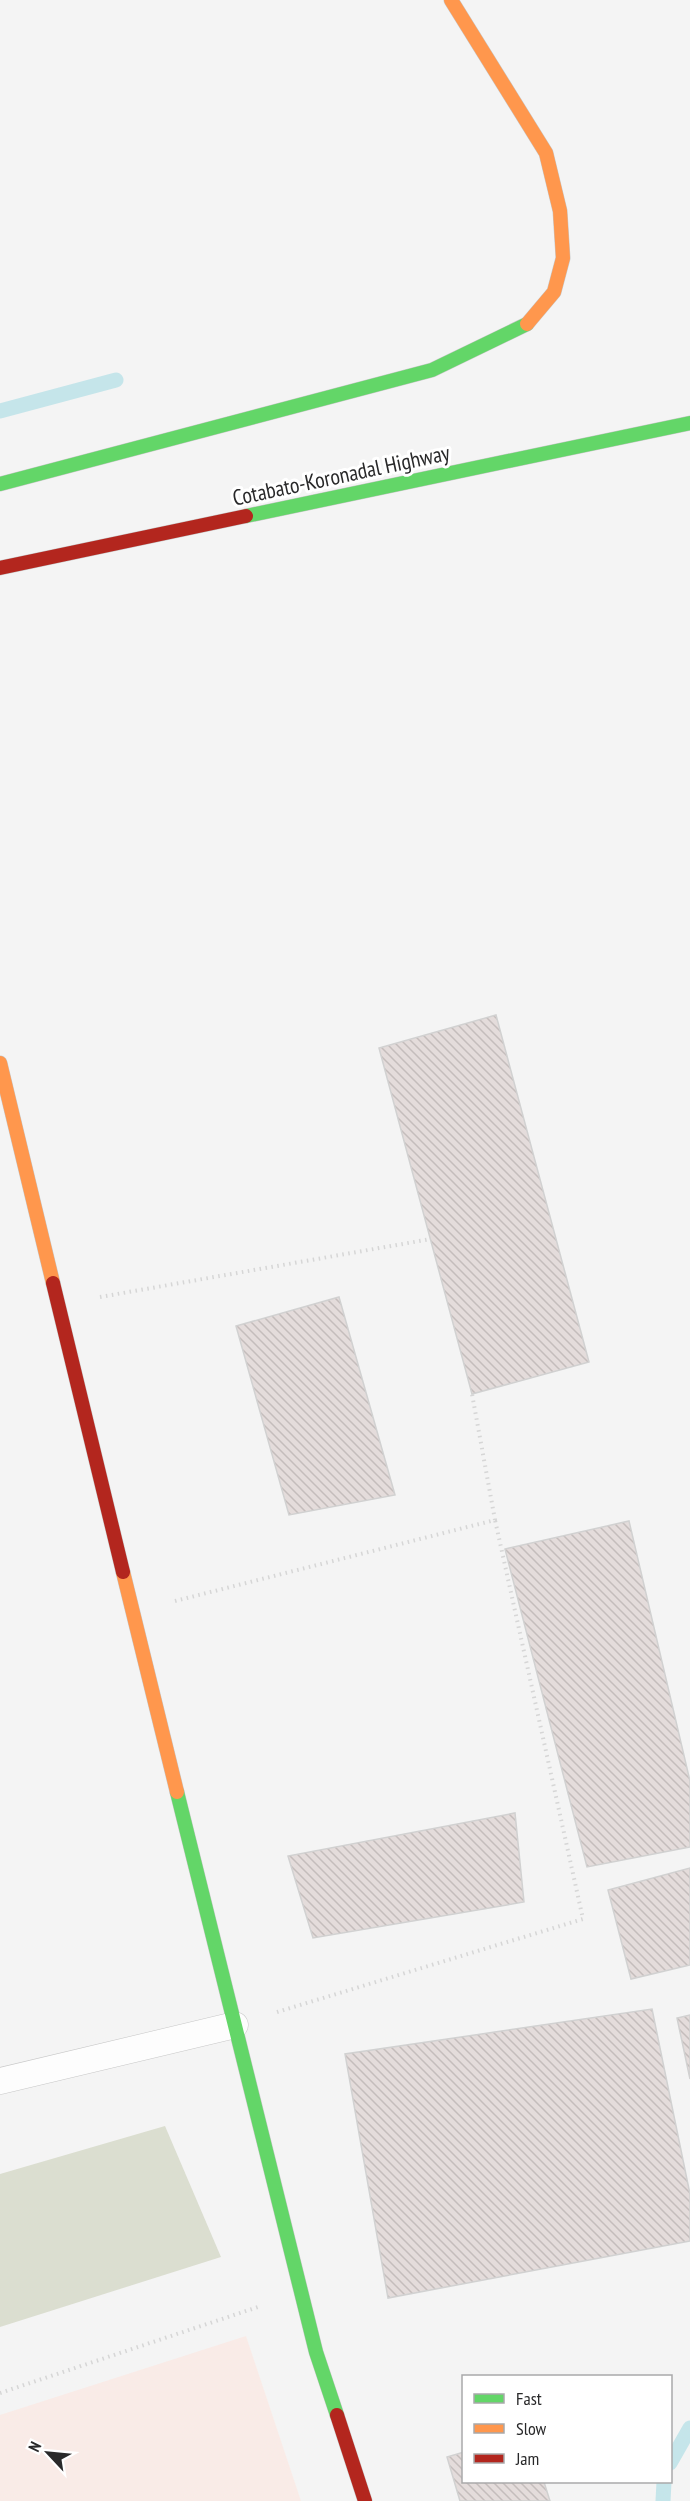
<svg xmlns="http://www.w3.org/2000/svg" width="690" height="2501" viewBox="0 0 690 2501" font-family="'PT Sans Narrow',sans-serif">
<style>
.education{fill:#f9ebe7}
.green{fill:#dbded0}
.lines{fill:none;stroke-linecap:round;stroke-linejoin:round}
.stream{stroke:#c5e5ea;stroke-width:15}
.building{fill:url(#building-back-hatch);stroke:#d1d1d1;stroke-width:1.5}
.lane-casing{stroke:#c8c8c8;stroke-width:27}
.fast-casing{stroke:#c8c8c8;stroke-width:15}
.slow-casing{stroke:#c8c8c8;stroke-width:15}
.jam-casing{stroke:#c8c8c8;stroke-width:15}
.path{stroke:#d6d6d6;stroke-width:4;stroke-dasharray:1.5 4.5;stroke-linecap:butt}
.lane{stroke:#fdfdfd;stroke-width:26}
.fast{stroke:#63d668;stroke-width:14}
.slow{stroke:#ff974d;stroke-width:14}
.jam{stroke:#b3261e;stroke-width:14}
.labels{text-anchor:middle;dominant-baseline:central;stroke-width:6;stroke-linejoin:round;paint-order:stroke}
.street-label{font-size:22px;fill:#29292a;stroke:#fff}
</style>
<defs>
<pattern id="building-back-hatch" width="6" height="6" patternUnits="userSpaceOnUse" patternTransform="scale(1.5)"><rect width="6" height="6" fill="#e4dcdb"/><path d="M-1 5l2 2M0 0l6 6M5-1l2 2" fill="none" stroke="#c4bdbc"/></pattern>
</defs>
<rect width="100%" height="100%" fill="#f4f4f4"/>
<path class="education" d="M246,2336L301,2501H0V2415Z"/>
<path class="green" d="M165,2126L221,2257L0,2327V2174Z"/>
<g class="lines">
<path class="stream" d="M0,411L116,380
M670,2463L690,2428
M663,2501L664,2482"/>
</g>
<path class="building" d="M496,1015L589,1362L472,1394L379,1048Z
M339,1297L395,1495L289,1515L236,1326Z
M629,1521L690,1781V1847L587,1867L505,1549Z
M515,1813L524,1902L313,1938L288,1856Z
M690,1868V1965L631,1979L608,1890Z
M652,2009L690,2194V2241L388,2298L345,2054Z
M690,2015V2079L677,2018Z
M464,2452V2482H544L550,2501H460L447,2457Z"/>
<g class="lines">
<g class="lane-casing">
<path id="lane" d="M0,2081L235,2025"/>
</g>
<g class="fast-casing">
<path id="fast" d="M0,484L432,370L527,324
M246,516L690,423
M177,1792L316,2352L337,2415"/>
</g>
<g class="slow-casing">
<path id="slow" d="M451,0L546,153L560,211L563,258L554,292L527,324
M0,1063L53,1283
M123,1572L177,1792"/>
</g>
<g class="jam-casing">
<path id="jam" d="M0,568L246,516
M53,1283L123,1572
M337,2415L365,2501"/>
</g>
<path class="path" d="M100,1297L431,1239
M175,1601L495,1520L472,1394
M277,2012L583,1919L495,1520
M0,2393L261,2306"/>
<use href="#lane" class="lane"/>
<use href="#fast" class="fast"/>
<use href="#slow" class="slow"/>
<use href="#jam" class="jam"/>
</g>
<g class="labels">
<g class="street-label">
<text transform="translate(341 475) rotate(-12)">Cotabato-Koronadal Highway</text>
</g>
</g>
<rect x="462" y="2375" width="210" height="108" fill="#ffffff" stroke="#a9a9aa" stroke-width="1.5"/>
<rect x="474" y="2394" width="30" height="9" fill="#63d668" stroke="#a9a9aa" stroke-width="1.5"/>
<text x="516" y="2405" font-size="18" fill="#29292a">Fast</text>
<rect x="474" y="2424" width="30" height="9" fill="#ff974d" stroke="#a9a9aa" stroke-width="1.5"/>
<text x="516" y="2435" font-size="18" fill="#29292a">Slow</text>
<rect x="474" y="2454" width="30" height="9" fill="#b3261e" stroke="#a9a9aa" stroke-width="1.5"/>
<text x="516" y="2465" font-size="18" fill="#29292a">Jam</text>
<g transform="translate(48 2453) rotate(296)" stroke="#ffffff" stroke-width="4.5" paint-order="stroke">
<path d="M0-4.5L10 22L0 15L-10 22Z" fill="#29292a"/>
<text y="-9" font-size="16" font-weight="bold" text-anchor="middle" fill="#29292a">N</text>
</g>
</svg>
